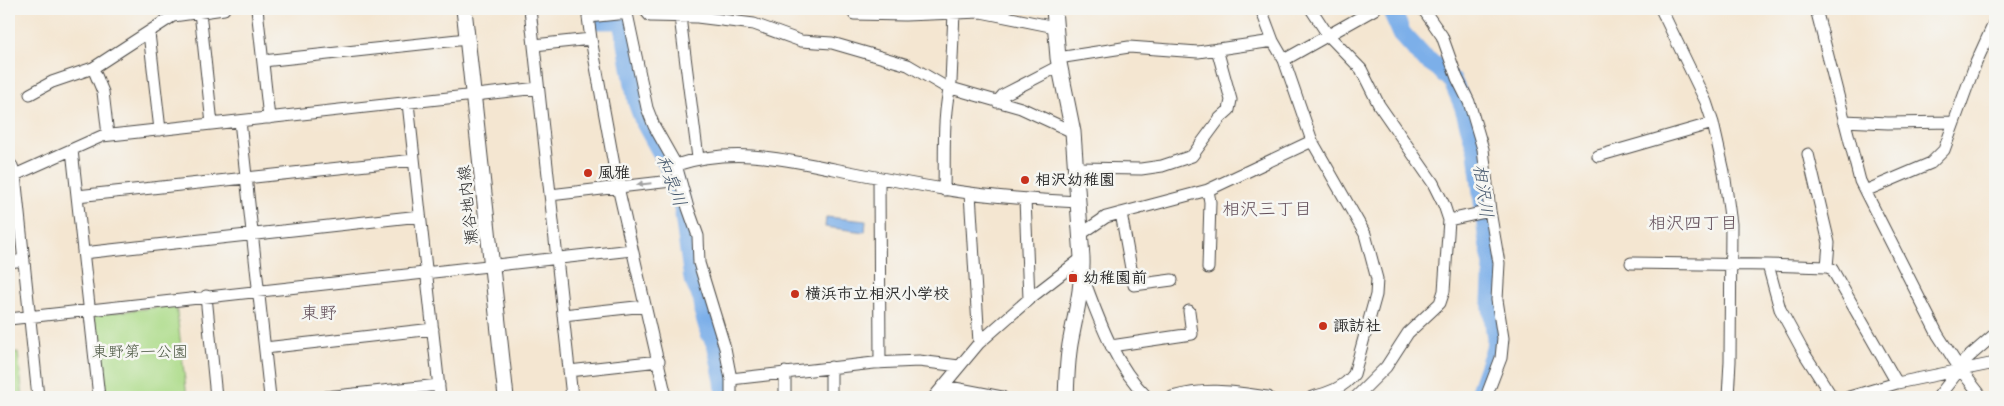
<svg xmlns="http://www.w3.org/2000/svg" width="2004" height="406" viewBox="0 0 2004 406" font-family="'Architects Daughter','Klee One',sans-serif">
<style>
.green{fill:#acdb88;stroke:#6c835a}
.water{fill:#7cafe9;stroke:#546d8a}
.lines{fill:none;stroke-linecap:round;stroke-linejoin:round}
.river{stroke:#7cafe9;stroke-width:19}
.minor-casing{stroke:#494744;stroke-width:13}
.tertiary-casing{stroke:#494744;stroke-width:17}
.minor{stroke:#fff;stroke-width:11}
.tertiary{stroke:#fff;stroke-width:15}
.oneway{fill:#a0a0a0}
.poi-dot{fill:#c8321e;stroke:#f6f6f2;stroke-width:2}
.labels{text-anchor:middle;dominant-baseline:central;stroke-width:5;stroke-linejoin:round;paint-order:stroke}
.poi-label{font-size:16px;font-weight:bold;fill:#2b2b2b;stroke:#f6f6f2;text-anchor:start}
.street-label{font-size:16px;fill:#2b2b2b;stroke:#f6f6f2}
.park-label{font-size:16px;fill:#4b5742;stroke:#f6f6f2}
.water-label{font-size:18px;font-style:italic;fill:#47596e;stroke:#f6f6f2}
.neighbourhood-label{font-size:18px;fill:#64505b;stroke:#f6f6f2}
</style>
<rect width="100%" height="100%" fill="#f6f6f2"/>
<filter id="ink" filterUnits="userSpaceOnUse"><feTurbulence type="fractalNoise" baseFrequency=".02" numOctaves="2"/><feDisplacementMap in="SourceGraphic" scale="10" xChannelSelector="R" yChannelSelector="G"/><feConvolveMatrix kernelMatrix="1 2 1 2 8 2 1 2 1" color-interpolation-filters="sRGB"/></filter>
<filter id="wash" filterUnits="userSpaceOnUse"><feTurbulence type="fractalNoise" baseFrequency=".0096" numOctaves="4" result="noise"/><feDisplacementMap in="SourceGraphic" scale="20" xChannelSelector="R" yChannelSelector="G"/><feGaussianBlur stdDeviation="1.12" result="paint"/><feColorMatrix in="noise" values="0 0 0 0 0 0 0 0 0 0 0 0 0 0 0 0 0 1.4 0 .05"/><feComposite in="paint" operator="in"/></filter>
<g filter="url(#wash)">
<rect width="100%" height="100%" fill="#f4e6d1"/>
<path class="green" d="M176,305L187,397H104L94,315Z
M18,352L23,397H9V353Z"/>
<path class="water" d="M826,217L866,221L865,232L825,227Z"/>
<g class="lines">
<path class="river" d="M1391,9L1402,34L1423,57L1439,68L1453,82L1463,105L1477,152L1488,242L1493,265L1491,300L1496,339L1495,349L1478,397
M596,20H620L623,21L637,102L644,121L667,163L682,202L693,279L703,300V311L710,334L716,343L724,381L725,397"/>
</g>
</g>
<g filter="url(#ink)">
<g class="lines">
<g class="minor-casing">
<path id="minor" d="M257,9L269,118
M530,9L572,397
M626,9L647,108L654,126L676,165L688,208L698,236L699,263L725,348L731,379V397
M644,9L650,16L697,17L754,24L801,41L832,43L908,65L944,86L1021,108L1073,132
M1261,9L1273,41L1284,60L1312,141L1365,234L1377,279L1376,295L1354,374C1344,388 1328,393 1312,397
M1311,9L1328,35L1361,69L1379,105L1433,183L1444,205L1449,220L1444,291L1440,303L1408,333L1386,367L1356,397
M1423,9L1442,36L1457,78L1469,102L1483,149L1490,211L1499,263L1497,300L1503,338L1501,358L1486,397
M1661,9L1706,102L1713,123L1724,172L1731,224L1730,361L1728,397
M1816,9L1860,181L1938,335L1960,369L1982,397
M200,12L212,124
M854,14L905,15L981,12L1055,27
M680,17L698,158
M149,33L160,130
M591,39L618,187L666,397
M534,45L591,39L588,17L627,13
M1058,58L1129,47L1198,52L1273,41
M1284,60L1375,9
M263,61L467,39
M30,94L52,82L93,68
M997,102L1003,95L1059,66
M408,103L440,397
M240,121L270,397
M1844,121L1888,123L1954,122
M108,135L103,92L93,68L173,16L224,9
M72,150L99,397
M1808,154L1829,243L1827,267
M1598,156L1713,123
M9,163L12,166L15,175
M676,165C731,147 779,158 834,169C870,176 906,183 943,189C988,197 1034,200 1079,202
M1077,168L1141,169L1162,166L1192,156L1220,118L1229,110L1231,100L1217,49
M879,178L880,363
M944,190C945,154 942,116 951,82L954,12
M1208,190L1210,202L1208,268
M1865,191L1931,163L1944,150L1975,65L1995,21
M970,193L979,343
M550,195L680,180
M77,196L414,160
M1025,199L1029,299
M1121,213L1134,285L1172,280
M1449,220L1490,211
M1081,234L1106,217L1208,190L1312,141
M83,253L420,216
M9,262L24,260
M1631,263L1768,265
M1083,277C1099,320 1114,364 1147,397
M206,296L216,397
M563,315L645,306
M9,319L632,250
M1111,346L1192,334L1189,311
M265,348L433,329
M831,367V397
M569,371L659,361
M785,372V397
M731,379L874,363L919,361L959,366
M944,393V386L1002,397
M38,397L15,175L102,136L538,88
M326,397L439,385
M934,397L979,343L1029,299L1082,258
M1172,397C1207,387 1233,392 1268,397
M1832,397L1804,353L1780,309L1768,265L1827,267L1832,269L1897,383
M1849,397L1897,383L1995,363
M1938,397L1960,369L1963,362L1995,334"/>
</g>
<g class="tertiary-casing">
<path id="tertiary" d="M464,9L506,397
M1054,9L1058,58L1073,132L1082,258C1083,286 1076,312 1071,339C1067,358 1067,378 1066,397"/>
</g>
<use href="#minor" class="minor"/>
<use href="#tertiary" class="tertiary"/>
</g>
<defs><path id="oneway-solid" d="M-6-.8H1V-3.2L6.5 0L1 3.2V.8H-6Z" transform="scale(1.25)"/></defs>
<use class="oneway" href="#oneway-solid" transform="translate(644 184) rotate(174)"/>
</g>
<g class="poi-dot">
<circle cx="588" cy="173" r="5"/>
<circle cx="1025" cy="180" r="5"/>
<rect x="1068" y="273" width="10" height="10" rx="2.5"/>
<circle cx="795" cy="294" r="5"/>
<circle cx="1323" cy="326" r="5"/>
</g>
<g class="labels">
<g class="poi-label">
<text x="598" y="173">風雅</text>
<text x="1035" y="180">相沢幼稚園</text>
<text x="1083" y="278">幼稚園前</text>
<text x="805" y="294">横浜市立相沢小学校</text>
<text x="1333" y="326">諏訪社</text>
</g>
<g class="street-label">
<text transform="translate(468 205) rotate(-96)">瀬谷地内線</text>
</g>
<g class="park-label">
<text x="140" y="352">東野第一公園</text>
</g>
<g class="water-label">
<text transform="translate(671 181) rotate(69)">和泉川</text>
<text transform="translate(1483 191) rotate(82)">相沢川</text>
</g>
<g class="neighbourhood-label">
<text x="1267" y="209">相沢三丁目</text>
<text x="1693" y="223">相沢四丁目</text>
<text x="319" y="313">東野</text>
</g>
</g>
<rect width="2004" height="406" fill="none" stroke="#f6f6f2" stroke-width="30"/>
</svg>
